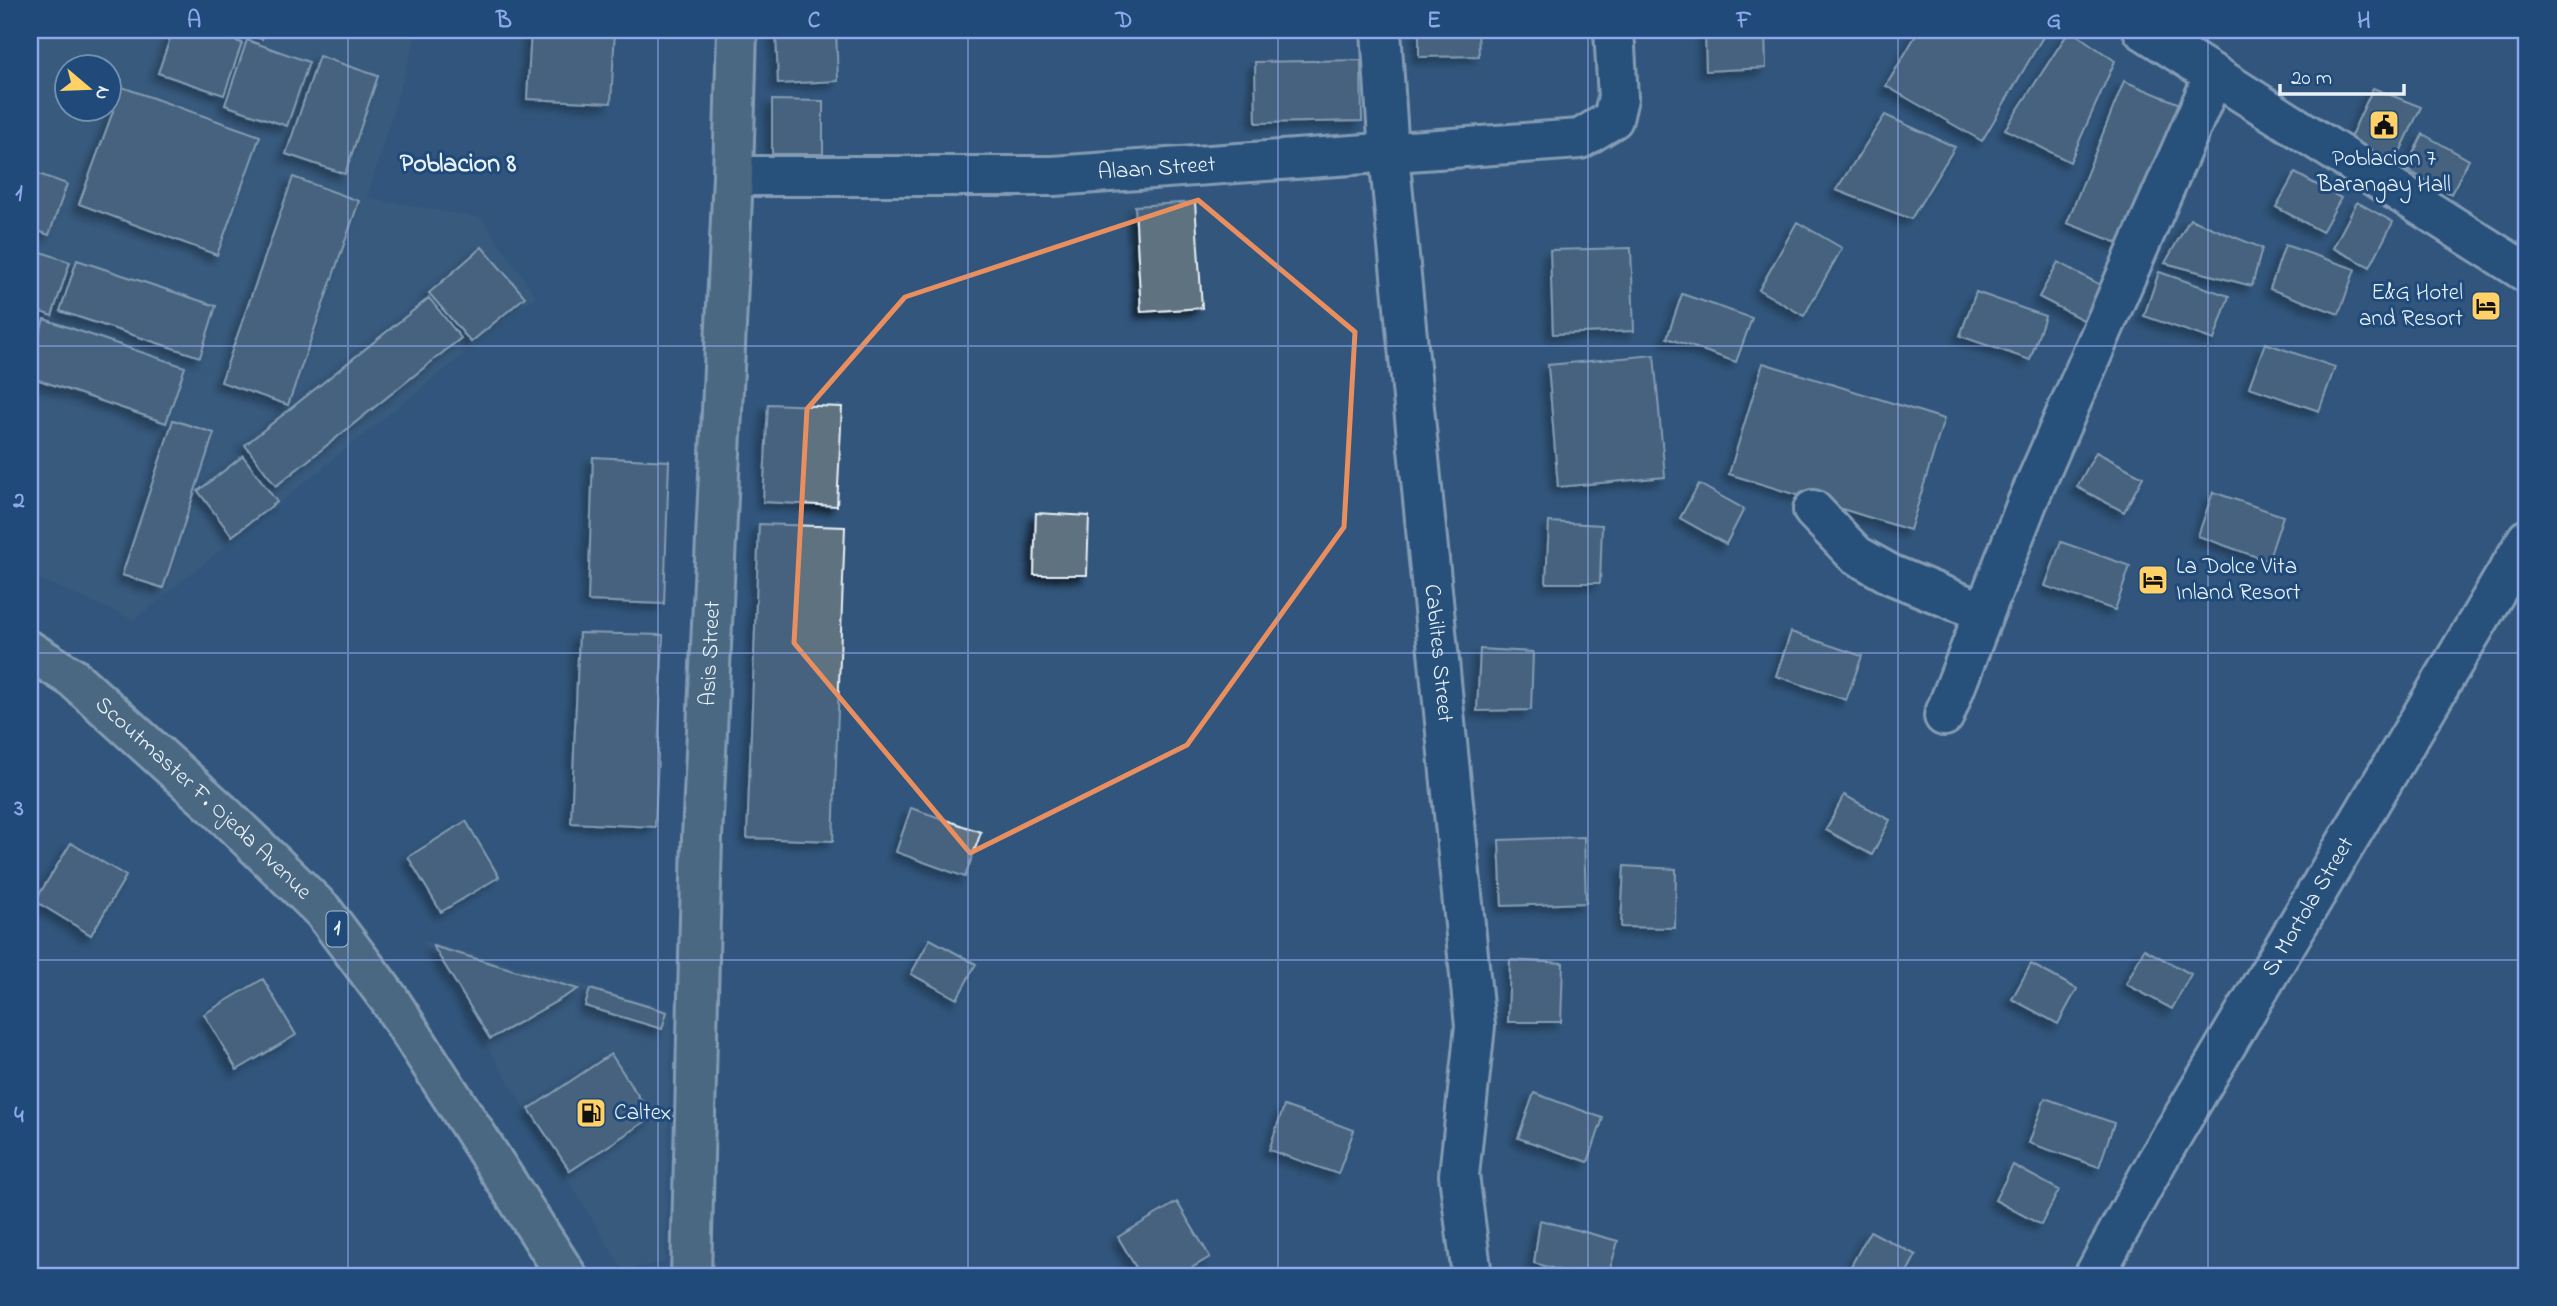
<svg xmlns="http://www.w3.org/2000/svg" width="2557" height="1306" viewBox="0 0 2557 1306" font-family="'Indie Flower',sans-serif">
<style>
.built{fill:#3f5e7d;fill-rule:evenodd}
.building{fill:#5e7280;stroke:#e8f1f8;stroke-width:2;filter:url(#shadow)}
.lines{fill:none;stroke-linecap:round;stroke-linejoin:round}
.minor-casing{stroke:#e8f1f8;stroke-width:44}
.major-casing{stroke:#e8f1f8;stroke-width:44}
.highway-casing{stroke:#e8f1f8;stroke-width:44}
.minor{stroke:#1f4a7a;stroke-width:38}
.major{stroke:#6b7e8b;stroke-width:38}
.highway{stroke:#6b7e8b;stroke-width:38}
.marked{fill:none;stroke:#e88e5f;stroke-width:5;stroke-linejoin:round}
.grid{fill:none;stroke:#8da8ea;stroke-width:2;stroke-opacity:0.55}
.labels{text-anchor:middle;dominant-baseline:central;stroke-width:6;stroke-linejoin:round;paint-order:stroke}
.shield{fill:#1f4a7a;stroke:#acbfd2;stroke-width:2}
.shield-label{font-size:21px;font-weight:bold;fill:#e8f1f8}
.poi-label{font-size:23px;fill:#e8f1f8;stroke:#1f4a7a;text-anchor:start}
.street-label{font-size:23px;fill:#e8f1f8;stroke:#1f4a7a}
.quarter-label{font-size:26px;font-weight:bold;fill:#e8f1f8;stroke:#1f4a7a}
.neatline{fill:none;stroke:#8da8ea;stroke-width:2.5}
.grid-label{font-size:23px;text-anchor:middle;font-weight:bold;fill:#8da8ea}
</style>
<defs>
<filter id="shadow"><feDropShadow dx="-6" dy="6" stdDeviation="3.5" flood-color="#0009"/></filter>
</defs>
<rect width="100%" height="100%" fill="#32567c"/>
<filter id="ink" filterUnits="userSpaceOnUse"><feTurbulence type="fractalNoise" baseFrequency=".0143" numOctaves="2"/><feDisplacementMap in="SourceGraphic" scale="14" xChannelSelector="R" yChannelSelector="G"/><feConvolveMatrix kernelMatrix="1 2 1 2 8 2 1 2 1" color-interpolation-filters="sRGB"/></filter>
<g filter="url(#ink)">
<path class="built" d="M30,30H418L367,198L482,218L536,296L134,620L30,575ZM66,66H108V108H66Z
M422,940L671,1009L665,1262L623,1270Z"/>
<path class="building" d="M173,30H203L242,43L224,95L158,73Z
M234,30H265L262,39Z
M531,30H615L611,103L527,99Z
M776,30H836L838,81L778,84Z
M1419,30H1478L1479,56L1419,57Z
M1705,30H1765L1766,68L1706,71Z
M1919,30H2047L1982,141L1886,86Z
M2070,30L2115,61L2070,162L2005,129Z
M247,40L309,62L287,126L225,105Z
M319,56L378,76L345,174L286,154Z
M1361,60L1362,121L1256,123L1255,62Z
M2124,81L2180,104L2123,245L2067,223Z
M122,87L260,136L217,255L79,204Z
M2373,88L2421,107L2392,169L2347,144Z
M772,100L823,101V154H772Z
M1885,115L1955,147L1911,219L1836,190Z
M2423,134L2469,160L2451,194L2405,169Z
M30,171L67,184L49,235L30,228Z
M2295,173L2341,198L2322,232L2276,207Z
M293,177L359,201L288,405L221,382Z
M1195,202L1202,308L1141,312L1135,206Z
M2357,202L2393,222L2370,267L2333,248Z
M2190,219L2262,248L2252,286L2165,263Z
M1797,222L1842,248L1804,316L1759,290Z
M2285,245L2355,269L2339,314L2270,289Z
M482,247L525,297L471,342L429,293Z
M30,248L70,262L52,316L30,308Z
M1631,248L1634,331L1553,334L1550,250Z
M77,260L216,306L200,357L60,311Z
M2058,262L2104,287L2085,321L2039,297Z
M2159,272L2229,296L2214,340L2144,316Z
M1976,292L2045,316L2030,360L1960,336Z
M1682,294L1752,318L1736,362L1667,338Z
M429,298L461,338L276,486L245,445Z
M44,319L185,367L166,423L30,377V362Z
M2265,343L2335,367L2319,411L2249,387Z
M1654,355L1665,477L1558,487L1548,365Z
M1763,363L1944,419L1910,530L1729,474Z
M768,404L842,407L837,506L763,502Z
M173,420L214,433L163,588L122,575Z
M2096,452L2143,477L2124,512L2077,487Z
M243,456L277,502L232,536L198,491Z
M593,457L669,461L664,604L588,601Z
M1699,484L1744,509L1726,544L1680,518Z
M2213,492L2283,516L2268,561L2198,536Z
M1036,513L1089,516L1087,575H1034Z
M1549,522L1602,525L1600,583H1546Z
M759,524L845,527L833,841L747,838Z
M2061,542L2130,566L2115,610L2045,586Z
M1791,632L1862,656L1846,700L1776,676Z
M579,633L663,635L655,827L571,823Z
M1480,649L1533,652L1531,710L1477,711Z
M1844,795L1890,820L1872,855L1826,830Z
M911,808L981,832L965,877L896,852Z
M466,821L499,877L441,912L408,857Z
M1584,837L1586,903L1502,906L1499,840Z
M71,843L126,876L91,935L35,901Z
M1624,866L1676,869L1675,928L1621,927Z
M930,939L976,964L957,999L911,974Z
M433,946L578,989L490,1039Z
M2144,949L2191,974L2172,1009L2126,984Z
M1510,960L1563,963L1561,1022H1508Z
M2031,964L2077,989L2058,1024L2012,999Z
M263,979L296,1035L237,1070L204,1014Z
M590,989L667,1012L662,1029L585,1006Z
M611,1054L652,1117L570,1171L529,1109Z
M1534,1093L1603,1118L1588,1162L1518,1138Z
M2045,1098L2114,1123L2099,1167L2029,1143Z
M1284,1106L1354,1130L1338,1174L1269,1150Z
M2013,1165L2059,1190L2041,1225L1995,1200Z
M1177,1202L1210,1257L1178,1276H1141L1118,1237Z
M1540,1220L1618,1241L1608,1276H1579L1534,1263Z
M1870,1231L1916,1255L1905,1276H1871L1851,1266Z"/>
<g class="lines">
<g class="minor-casing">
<g id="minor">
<path id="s1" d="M1381,30L1389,154L1475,1026L1459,1175L1472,1276"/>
<path d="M2143,30L2527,273"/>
<path id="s2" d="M733,176H1053L1580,139L1613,119L1618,98L1614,30"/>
<path d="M1813,510L1856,555L1892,575L1983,612"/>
<path d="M1944,716L2027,503L2214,75"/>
<path id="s3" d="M2094,1276L2157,1161L2527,539"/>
</g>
</g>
<g class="major-casing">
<g id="major">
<path id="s4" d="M691,1276L702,838L733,176L737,30"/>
</g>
</g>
<g class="highway-casing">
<g id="highway">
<path id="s5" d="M30,651L73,678L221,812L323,911L389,999L567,1276"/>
</g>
</g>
<use href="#minor" class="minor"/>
<use href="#major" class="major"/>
<use href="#highway" class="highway"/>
</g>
</g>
<path d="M0 0H2557V1306H0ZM1198,200L1355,332L1344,527L1187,745L970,853L794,643L807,409L905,297Z" fill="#32567c" fill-opacity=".55" fill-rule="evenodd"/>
<path class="marked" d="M1198,200L1355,332L1344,527L1187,745L970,853L794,643L807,409L905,297Z"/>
<path class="grid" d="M348,30V1276M658,30V1276M968,30V1276M1278,30V1276M1588,30V1276M1898,30V1276M2208,30V1276M30,346H2527M30,653H2527M30,960H2527"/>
<defs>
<g id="civic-square" transform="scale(1.575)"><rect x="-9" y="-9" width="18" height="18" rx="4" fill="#ffd166" stroke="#1f4a7a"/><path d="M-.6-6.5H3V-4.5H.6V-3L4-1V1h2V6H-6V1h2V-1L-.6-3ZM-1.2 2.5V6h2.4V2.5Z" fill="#111"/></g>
<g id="hotel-square" transform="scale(1.575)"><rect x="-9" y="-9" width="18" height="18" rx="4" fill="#ffd166" stroke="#1f4a7a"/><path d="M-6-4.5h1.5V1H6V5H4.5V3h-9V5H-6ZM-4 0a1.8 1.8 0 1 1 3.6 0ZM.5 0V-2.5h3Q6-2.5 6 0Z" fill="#111"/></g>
<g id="fuel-square" transform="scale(1.575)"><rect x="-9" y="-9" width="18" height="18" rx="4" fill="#ffd166" stroke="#1f4a7a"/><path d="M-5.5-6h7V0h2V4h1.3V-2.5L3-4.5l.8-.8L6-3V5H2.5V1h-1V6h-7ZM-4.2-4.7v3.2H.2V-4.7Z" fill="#111"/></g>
</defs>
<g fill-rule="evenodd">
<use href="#civic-square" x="2384" y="125"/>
<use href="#hotel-square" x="2486" y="306"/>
<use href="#hotel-square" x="2153" y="580"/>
<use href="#fuel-square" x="591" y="1113"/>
</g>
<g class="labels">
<rect class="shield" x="326.5" y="911.5" width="21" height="35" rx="5"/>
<g class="shield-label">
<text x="337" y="929">1</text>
</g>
<g class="poi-label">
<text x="2384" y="159" text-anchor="middle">Poblacion 7<tspan x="2384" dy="26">Barangay Hall</tspan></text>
<text x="2463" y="293" text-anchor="end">E&amp;G Hotel<tspan x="2463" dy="26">and Resort</tspan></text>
<text x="2176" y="567">La Dolce Vita<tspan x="2176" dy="26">Inland Resort</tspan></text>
<text x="614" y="1113">Caltex</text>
</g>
<g class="street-label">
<text stroke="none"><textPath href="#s2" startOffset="424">Alaan Street</textPath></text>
<text stroke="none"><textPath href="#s4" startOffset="623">Asis Street</textPath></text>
<text stroke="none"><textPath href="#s1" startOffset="626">Cabiltes Street</textPath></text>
<text stroke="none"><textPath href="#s5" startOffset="228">Scoutmaster F. Ojeda Avenue</textPath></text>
<text stroke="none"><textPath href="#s3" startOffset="427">S. Mortola Street</textPath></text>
</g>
<g class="quarter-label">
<text x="458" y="165">Poblacion 8</text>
</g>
</g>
<rect width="2557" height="1306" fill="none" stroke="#1f4a7a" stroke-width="77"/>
<g transform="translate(88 88) rotate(109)"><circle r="33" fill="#1f4a7a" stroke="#6f8dac" stroke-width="2"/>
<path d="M0-5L12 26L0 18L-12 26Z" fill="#ffd166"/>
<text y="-10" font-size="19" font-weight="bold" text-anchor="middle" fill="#e8f1f8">N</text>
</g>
<path d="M2280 84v10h124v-10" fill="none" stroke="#e8f1f8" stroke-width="3.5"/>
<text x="2291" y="84" font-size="21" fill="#e8f1f8" stroke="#1f4a7a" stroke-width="5" paint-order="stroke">20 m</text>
<rect x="38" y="38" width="2480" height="1230" class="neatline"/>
<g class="grid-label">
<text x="194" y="27">A</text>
<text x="504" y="27">B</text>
<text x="814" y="27">C</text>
<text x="1124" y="27">D</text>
<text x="1434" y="27">E</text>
<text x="1744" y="27">F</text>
<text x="2054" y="27">G</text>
<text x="2364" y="27">H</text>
<text x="19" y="200">1</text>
<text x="19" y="507">2</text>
<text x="19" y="815">3</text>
<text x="19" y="1122">4</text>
</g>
</svg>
